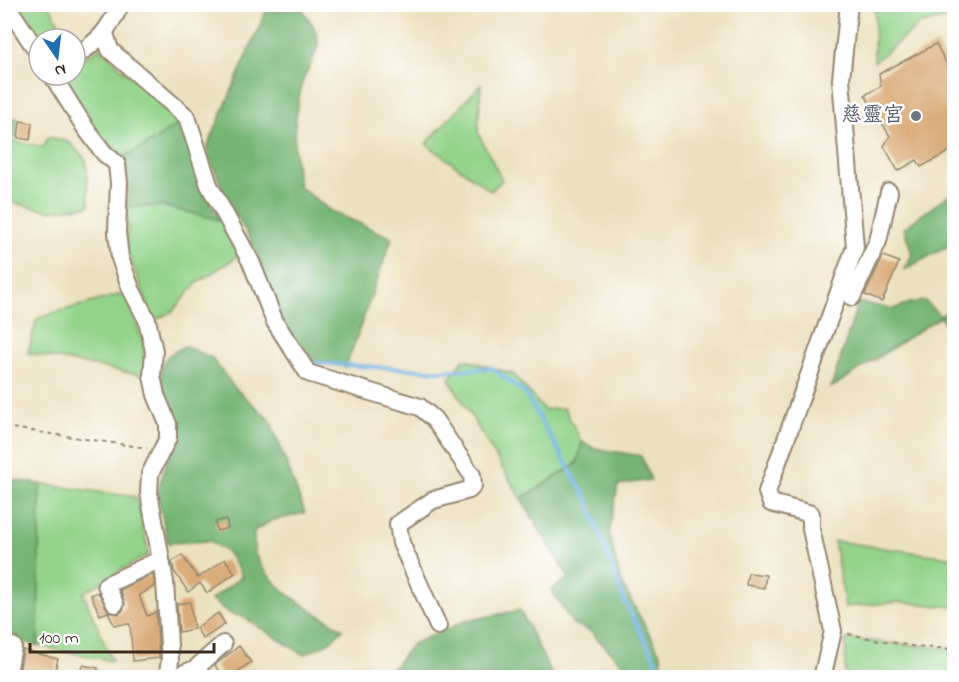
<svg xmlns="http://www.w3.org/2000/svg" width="959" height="682" viewBox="0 0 959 682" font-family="'Indie Flower','LXGW WenKai TC',sans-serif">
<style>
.green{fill:#93d38a;stroke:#677e54;stroke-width:1.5}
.forest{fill:#76b576;stroke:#58704a;stroke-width:1.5}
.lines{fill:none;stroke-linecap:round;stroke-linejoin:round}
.stream{stroke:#73b3e7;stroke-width:4}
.building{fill:#daac79}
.minor-casing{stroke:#94866e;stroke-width:20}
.path{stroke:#94866e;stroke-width:2;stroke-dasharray:4.5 4.5;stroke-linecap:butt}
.minor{stroke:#fff;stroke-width:16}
.worship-dot{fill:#6b7280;stroke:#fff;stroke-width:2}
.labels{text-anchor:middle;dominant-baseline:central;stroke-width:5;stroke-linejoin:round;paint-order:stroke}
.worship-label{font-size:21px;fill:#5b616d;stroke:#fff;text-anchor:end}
</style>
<rect width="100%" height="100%" fill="#fff"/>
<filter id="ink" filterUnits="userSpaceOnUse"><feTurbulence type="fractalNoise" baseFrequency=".0167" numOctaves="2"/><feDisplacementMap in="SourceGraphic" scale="12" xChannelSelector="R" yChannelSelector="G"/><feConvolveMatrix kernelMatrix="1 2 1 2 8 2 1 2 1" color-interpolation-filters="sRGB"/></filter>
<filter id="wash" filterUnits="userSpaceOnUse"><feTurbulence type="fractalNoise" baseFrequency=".008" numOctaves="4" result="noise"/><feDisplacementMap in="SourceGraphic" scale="24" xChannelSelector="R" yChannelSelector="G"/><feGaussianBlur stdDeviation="1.35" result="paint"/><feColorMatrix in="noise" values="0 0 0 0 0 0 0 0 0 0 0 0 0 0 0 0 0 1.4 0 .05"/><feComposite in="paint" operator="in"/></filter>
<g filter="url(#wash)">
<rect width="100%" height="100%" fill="#ece1bf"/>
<path class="green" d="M15,5H49L68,39L39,40Z
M875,5H954V17L920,24L874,62Z
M100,48L135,81L182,121L145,146L123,157L101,137L61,75H75V63Z
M481,84L478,133L502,180L491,191L426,144Z
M4,118H17L15,142L44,147L48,137L69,142L86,160L89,206L50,211L5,201Z
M162,206L221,220L241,254L197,283L173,311L154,321L127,250V207Z
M126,293L143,343L146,376L28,353L37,319L57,312Z
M464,359L513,374L544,410L564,408L582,442L577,463L521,499L449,379Z
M40,484L136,497L149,554L83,593L112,661L38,646Z
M834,541L954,558V607L899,602L845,607Z
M846,639L954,649V677H845Z"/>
<path class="forest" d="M302,9C309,19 317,29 318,42C319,52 306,70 303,81C293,119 292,148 299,186L331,211L392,238L346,367L315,363L284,325L250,239L227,199L206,150L266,11Z
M182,121L201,189L221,220L162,206L127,207L128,179L123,157L145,146Z
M954,191V243L904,270L912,254L904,228Z
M925,301L940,316L954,306V336L940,317L831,388L858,302L893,309L910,303Z
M185,346L212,358L233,386L270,420L305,513L271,521L254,531C254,538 253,548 255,554C271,590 312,610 343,629L330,642L304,655L243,617L231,614L211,600L242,576L228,553L210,541L168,543L157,493L168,457L180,432C172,414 151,372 168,356C173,352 180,349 185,346Z
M582,442L594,448L641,456L651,480L618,485L609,533L621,582L661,655L662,667L633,675L590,631L573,624L551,590L569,578L521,499L577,464Z
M5,479L40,484L38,646L5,636Z
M520,610L553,677H400L393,668L412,644L465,621Z"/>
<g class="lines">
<path class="stream" d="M313,363L440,371L492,368L525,393L588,501L624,601L665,678"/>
</g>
<g id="blocks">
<path class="building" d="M936,44L954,78V149L921,167L917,160L898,171L884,146L890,136L865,95L881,86L879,74Z
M20,121L32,123L30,140L18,138Z
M883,256L899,262L882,302L865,295Z
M226,519L228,528L217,531L215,522Z
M182,555L198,578L225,559L235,573L207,593L200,583L188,592L174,571L172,562Z
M748,573L766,575L764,588L746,585Z
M153,574L155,586L139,595L147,616L156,612L159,658L133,661L130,624L114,625L108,612L100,615L91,595L98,592L109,612L119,614L123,610L125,604L120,590Z
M190,602L194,629L179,632L177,604Z
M218,613L225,624L203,639L196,628Z
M239,646L251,662L228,678H223L215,665Z
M23,650L58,659L53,678H18Z
M82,665L98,668L96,678H79Z"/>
</g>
</g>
<g filter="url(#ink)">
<use href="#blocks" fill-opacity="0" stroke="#94866e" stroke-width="1.5"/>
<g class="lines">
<g class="minor-casing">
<path id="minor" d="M6,4L39,54
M105,33L110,50L187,117L209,185L251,262L275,322L308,373L420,407L434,419L472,475L473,486L469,490L433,500L398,524L401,543L438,626
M75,56C100,41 108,30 121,4
M52,75L86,129L104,153L117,164L119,183L117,232L120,258L131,289L147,320L154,351L152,376L156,395L168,424V438L150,474L149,493L165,582L170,661L167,678
M852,297L878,241L889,192
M115,604L106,585L161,559
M7,678L13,646
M171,678L195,669L223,644
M822,678L833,631L811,529V514L771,503L767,492L855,247L841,79L849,4"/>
</g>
<path class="path" d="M4,427L147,448
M848,634L916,647L954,649"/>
<use href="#minor" class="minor"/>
</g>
</g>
<circle class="worship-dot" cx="916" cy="116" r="6"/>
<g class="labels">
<g class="worship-label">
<text x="904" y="116">慈靈宮</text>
</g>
</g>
<rect width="959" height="682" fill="none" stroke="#fff" stroke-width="24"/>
<g transform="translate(57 57) rotate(166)"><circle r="28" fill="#ffffff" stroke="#b1aaa5" stroke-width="1.5"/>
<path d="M0-4.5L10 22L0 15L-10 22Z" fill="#1f6fb2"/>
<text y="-9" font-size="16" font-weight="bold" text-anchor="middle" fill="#3b2a1e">N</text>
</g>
<path d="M30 643v9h184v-9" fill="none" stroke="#3b2a1e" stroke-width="3"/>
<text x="39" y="643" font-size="18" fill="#3b2a1e" stroke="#ffffff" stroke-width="4.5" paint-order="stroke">100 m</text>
</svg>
